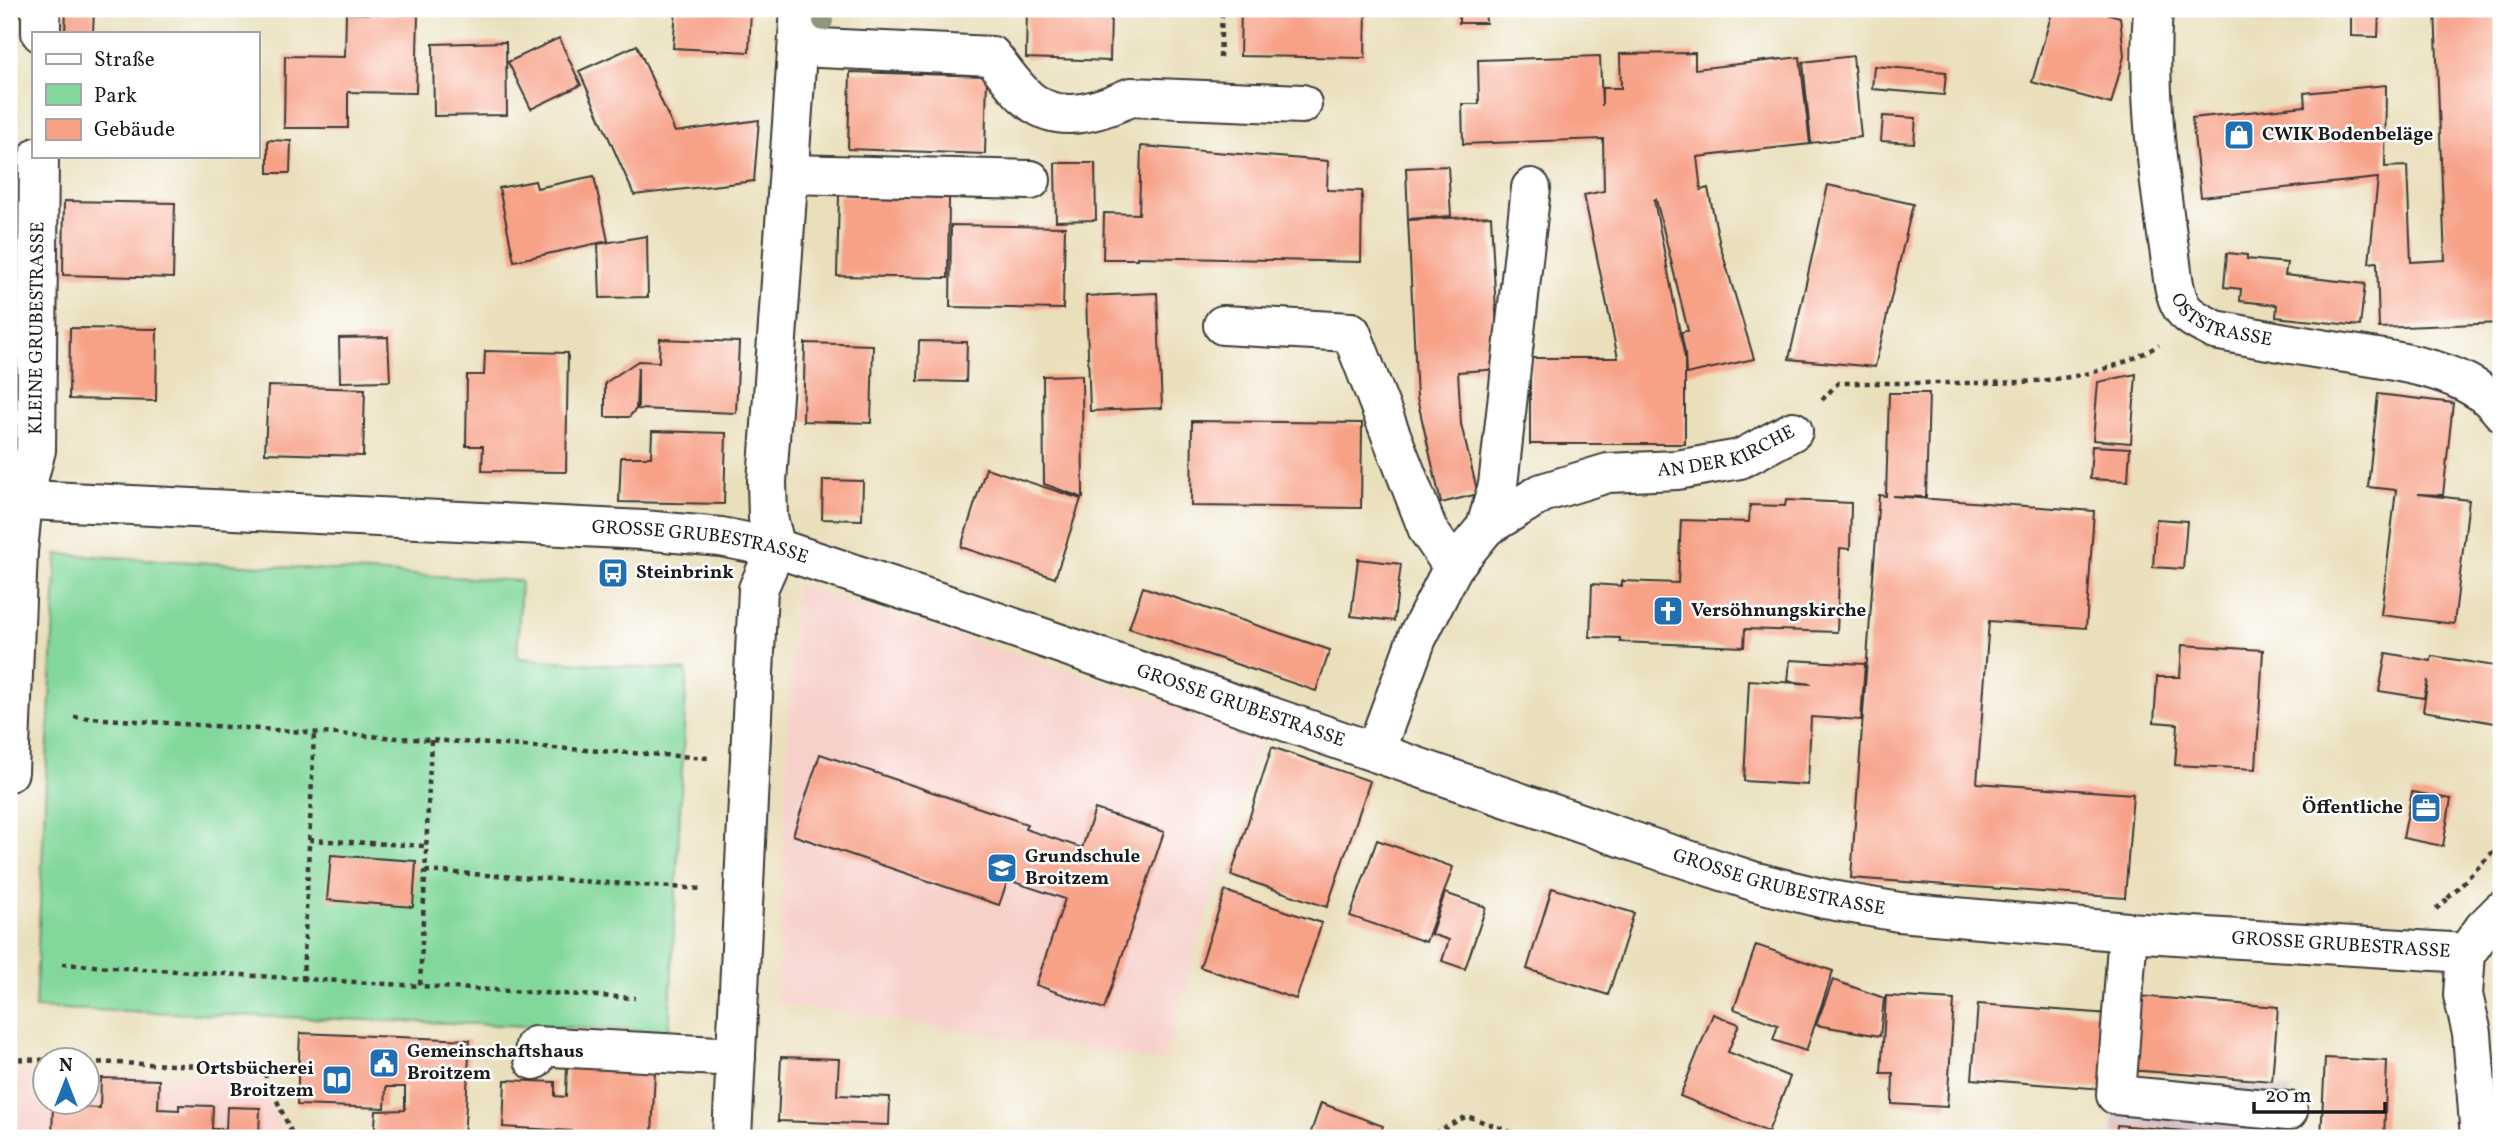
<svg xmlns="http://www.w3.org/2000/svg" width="2510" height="1147" viewBox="0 0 2510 1147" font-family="Vollkorn,serif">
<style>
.built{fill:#f7d0ca}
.industrial{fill:#d2bec2}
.green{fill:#82d89b;stroke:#4f7a5c;stroke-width:2}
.building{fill:#f7a187}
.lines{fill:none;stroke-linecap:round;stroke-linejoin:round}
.minor-casing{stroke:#3b3934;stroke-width:42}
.path{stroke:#3b3934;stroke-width:4.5;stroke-dasharray:5 5;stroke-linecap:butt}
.minor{stroke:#fff;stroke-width:38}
.tree{fill:#8c987c}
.labels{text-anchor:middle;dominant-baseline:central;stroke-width:5;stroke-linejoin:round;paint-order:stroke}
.poi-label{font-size:19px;font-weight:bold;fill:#1c1c1c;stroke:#fff;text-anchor:start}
.street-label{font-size:19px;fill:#1c1c1c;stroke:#fff}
</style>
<rect width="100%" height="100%" fill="#fff"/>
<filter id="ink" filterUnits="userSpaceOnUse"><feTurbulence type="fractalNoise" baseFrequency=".0143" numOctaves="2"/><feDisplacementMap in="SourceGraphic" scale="14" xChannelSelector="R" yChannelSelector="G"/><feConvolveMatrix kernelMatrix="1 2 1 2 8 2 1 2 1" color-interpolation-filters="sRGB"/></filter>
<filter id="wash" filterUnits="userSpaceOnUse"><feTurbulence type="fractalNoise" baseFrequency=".00686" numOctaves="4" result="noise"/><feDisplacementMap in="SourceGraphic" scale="28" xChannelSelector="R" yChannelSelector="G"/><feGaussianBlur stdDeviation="1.57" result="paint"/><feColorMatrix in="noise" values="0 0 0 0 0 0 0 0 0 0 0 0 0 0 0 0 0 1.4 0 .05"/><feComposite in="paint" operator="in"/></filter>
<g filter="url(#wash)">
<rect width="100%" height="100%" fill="#eadfbb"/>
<path class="built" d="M795,584L1262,733L1164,1061L777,1003Z
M11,1072L45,1073L46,1102H88V1074L257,1077L287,1138H9Z"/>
<path class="industrial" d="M2117,1075L2290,1089L2286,1138H2112Z"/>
<path class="green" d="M57,554L521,581L517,658L687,671L669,1031L35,1008Z"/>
<g id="blocks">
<path class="building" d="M66,9H94L93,33H65Z
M676,9H751L749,52L673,48Z
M1027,9H1111L1110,61L1026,58Z
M1241,9H1366L1365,58L1240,56Z
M1459,9H1485L1486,23H1459Z
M2053,9H2091L2120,17L2124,56L2111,104L2032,82Z
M2245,9H2289V12L2244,11Z
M2435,9H2501V323L2379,328L2377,262L2369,263L2378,178L2201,197L2192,118L2305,106L2304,93L2386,85L2385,167L2407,166L2411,262L2445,260Z
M2351,11L2379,12L2378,37L2351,36Z
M346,13L418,15L416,93L348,92V128H284L285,56L345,57Z
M559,38L581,85L531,109L508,62Z
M506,42L507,115L434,116L433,44Z
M637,45L675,132L759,120L754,181L634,195L579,71Z
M1695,53V69L1800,57L1810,144L1697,157L1701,190L1708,188L1720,245L1754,359L1686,374L1685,353L1681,332L1688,331L1656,199L1654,200L1685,358V444H1530V358H1618L1584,195L1604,191L1603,139L1463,144L1462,104H1479L1478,60L1600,56L1602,106V88H1621L1620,54Z
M1853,56L1861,137L1811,143L1803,62Z
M1874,66L1946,72L1944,95L1872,89Z
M850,72L987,76L985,154L848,149Z
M1883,116L1916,118L1914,143L1881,141Z
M268,140L291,141L290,173H268Z
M1141,146L1328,161L1327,190L1362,191L1361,262L1137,257V259H1103L1104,213L1139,214Z
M1055,163H1095L1096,220L1056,221Z
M1448,166L1451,216L1408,219L1406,168Z
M594,176L608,241L514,261L499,188L535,181L537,188Z
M1828,185L1913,204L1875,367L1789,359Z
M839,195L949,198L948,278L837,276Z
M64,201L175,203L173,278L63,275Z
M1491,216L1499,369L1458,372L1461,424L1478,494L1441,503L1417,398L1408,220Z
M951,225L1065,227L1063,309L950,307Z
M647,236L648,297L600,298L598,244Z
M2227,253L2247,255V259L2287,263L2285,275L2365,284L2360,326L2276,317L2277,305L2240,301L2241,289L2224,287Z
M1157,293L1162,408L1090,411L1086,296Z
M70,328L157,329L156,401L69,399Z
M388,337L390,381L340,382L339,338Z
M660,339L739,342L736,413L638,409V367L636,409L629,417H605V383L638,361L659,362Z
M919,341L967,342L966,382L918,381Z
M805,343L873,345L871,423L803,421Z
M485,351L568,353L566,472L482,471L483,446H466L467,375H484Z
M2136,374L2131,443L2093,440L2098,382Z
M1082,375L1083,498L1044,484L1043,376Z
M268,386L365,389L363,456L265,453Z
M1889,393H1929L1926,497L1892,496L2094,511L2086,628L1989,621L1977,783L2133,794L2125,898L1851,878L1879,495L1886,496Z
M2378,394L2453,403L2443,495L2418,494L2469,500L2454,624L2381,615L2396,490L2368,487Z
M1192,421L1362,423L1361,508L1191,506Z
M652,431L726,433L724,504L619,502L621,457H651Z
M2092,446L2130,448L2128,481L2090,479Z
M986,468L1081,499L1055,578L961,547Z
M823,480L863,481L862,520L822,519Z
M1786,500L1851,503L1850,549L1840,548L1837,632L1745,629L1744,647L1620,642V638L1590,637L1592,584L1622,586V581L1678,583L1681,520L1749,522L1750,505L1785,506Z
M2156,519L2187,521L2183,569L2153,567Z
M1358,559L1401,564L1394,621L1351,616Z
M1143,587L1330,650L1316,691L1129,628Z
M2182,645L2263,650L2256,769L2175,765L2178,724L2154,722L2157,677H2180Z
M2386,653L2431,661L2432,656L2501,667V724L2423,711L2428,680L2424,698L2379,691Z
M1790,660L1865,664L1861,720L1811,717L1808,785L1744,781L1749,680L1812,684L1788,681Z
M1272,747L1370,781L1327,907L1231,875Z
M820,754L1027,824L1025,829L1082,848L1095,809L1164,832L1104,1009L1036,985L1065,899L1008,880L999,905L793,835Z
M2412,792L2451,799L2443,846L2403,838Z
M1377,840L1453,867L1426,942L1350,916Z
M331,855L416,861L413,907L327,900Z
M1552,888L1634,913L1608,995L1527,969Z
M1225,891L1322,923L1296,999L1200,967Z
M1445,893L1486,907L1465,969L1442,961L1449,940L1431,934Z
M1756,945L1833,971L1806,1051L1773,1040L1778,1025L1734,1009Z
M1833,980L1884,998L1880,1036L1816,1025Z
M1886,996L1954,1000L1947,1107L1892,1104L1893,1073H1881Z
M2137,996L2278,1007L2272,1081L2130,1070Z
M1978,1004L2110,1014L2104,1089L1972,1079Z
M1713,1014L1739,1024L1728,1052L1790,1077L1768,1132L1680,1096Z
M300,1033L470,1040L464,1138H374L376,1111L405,1110V1087H386L385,1108L297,1105Z
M781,1057L839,1059L837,1095L890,1097L889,1125L778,1121Z
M2325,1058L2387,1061L2384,1138H2321Z
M567,1065L655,1070L652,1134L660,1135V1138H571V1131L503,1127L505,1080L555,1082V1096L566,1097Z
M101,1078L159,1080L158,1109L179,1110V1105L213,1106L212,1129H226L227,1107L260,1108L259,1138H52L53,1106L100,1108Z
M1321,1103L1383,1126L1379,1138H1309Z
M2117,1125L2230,1135L2247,1138H2116Z"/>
</g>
</g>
<g filter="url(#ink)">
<use href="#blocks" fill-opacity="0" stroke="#3b3934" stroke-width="2"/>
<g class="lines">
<g class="minor-casing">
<g id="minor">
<path id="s1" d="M2153,9C2147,89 2157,169 2169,248C2172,265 2172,290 2181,306C2187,317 2204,324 2215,330C2252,337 2289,344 2327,350C2379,359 2467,365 2501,411"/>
<path d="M41,33V9"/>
<path d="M798,47L992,56C1004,71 1016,90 1032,102C1062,125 1101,110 1131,97L1302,104"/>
<path d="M789,174L1031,180"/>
<path d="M1223,325L1351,332L1428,530L1453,567"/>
<path id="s2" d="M9,499L643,530L721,537L776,548L945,604L1661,851L1756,882L1825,899L1899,912L2128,932L2466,953"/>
<path d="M1486,527L1498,485L1531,188"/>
<path id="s3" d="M1375,752L1417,638L1453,567L1486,527L1542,493L1608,473L1677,470L1740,459L1793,431"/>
<path id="s4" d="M9,772L18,551L23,500L36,450L39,156"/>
<path d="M2128,932L2116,1095L2288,1111"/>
<path d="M2466,953L2463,995L2472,1033L2480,1138"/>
<path d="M2466,953L2484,928L2501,911"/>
<path d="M534,1060L535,1046L736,1057"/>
<path d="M732,1138L758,589L776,548L768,518L767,482L800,9"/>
</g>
</g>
<path class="path" d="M1220,58L1222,9
M1822,400L1838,383C1878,383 1917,383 1957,383C2029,383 2095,383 2159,345
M74,717L709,758
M431,740L420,986L635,998
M309,840L426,846
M425,871L703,889
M2448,898L2501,844
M2436,909L2448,899
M62,964L420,986
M303,980L314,733
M9,1059L46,1060
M88,1062L262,1068L294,1138
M1425,1138L1467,1116L1527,1138"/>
<use href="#minor" class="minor"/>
</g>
<circle class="tree" cx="823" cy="21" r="10"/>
</g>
<defs>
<g id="shop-square" transform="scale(1.575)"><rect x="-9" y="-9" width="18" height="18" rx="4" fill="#1f6fb2" stroke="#fff"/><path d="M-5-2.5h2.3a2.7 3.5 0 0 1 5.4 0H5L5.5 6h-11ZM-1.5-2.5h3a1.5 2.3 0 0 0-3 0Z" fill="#fff"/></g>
<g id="bus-square" transform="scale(1.575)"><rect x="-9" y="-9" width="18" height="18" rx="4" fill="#1f6fb2" stroke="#fff"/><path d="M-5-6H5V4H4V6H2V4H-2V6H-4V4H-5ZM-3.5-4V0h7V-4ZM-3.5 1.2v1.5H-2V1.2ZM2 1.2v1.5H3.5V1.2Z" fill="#fff"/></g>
<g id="church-square" transform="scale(1.575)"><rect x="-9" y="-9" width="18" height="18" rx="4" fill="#1f6fb2" stroke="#fff"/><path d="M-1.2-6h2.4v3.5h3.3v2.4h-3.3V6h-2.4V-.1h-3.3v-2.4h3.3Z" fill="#fff"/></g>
<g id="office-square" transform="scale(1.575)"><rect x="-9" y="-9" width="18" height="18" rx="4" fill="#1f6fb2" stroke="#fff"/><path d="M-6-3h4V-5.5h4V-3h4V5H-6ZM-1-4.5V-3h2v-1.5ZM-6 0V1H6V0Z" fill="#fff"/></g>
<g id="school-square" transform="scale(1.575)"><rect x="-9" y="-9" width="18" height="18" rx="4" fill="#1f6fb2" stroke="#fff"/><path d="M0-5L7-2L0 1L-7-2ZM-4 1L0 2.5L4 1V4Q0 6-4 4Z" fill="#fff"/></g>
<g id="civic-square" transform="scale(1.575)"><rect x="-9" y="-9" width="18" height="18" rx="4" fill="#1f6fb2" stroke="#fff"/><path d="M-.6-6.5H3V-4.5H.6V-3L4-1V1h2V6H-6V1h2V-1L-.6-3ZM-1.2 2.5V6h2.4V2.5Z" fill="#fff"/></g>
<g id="library-square" transform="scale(1.575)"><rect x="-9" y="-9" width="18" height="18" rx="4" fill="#1f6fb2" stroke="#fff"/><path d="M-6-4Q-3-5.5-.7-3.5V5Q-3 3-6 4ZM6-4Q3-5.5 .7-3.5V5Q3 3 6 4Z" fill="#fff"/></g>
</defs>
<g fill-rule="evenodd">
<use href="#shop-square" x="2239" y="135"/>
<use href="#bus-square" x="613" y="573"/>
<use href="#church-square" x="1668" y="611"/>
<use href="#office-square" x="2426" y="808"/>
<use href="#school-square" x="1002" y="868"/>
<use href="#civic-square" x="384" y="1063"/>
<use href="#library-square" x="337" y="1080"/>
</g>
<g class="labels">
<g class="poi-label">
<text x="2262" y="135">CWIK Bodenbeläge</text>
<text x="636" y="573">Steinbrink</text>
<text x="1691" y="611">Versöhnungskirche</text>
<text x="2403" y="808" text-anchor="end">Öffentliche</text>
<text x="1025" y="857">Grundschule<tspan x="1025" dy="22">Broitzem</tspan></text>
<text x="407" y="1052">Gemeinschaftshaus<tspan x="407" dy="22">Broitzem</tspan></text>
<text x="314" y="1069" text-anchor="end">Ortsbücherei<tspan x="314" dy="22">Broitzem</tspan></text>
</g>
<g class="street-label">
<text stroke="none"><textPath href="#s1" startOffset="343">OSTSTRASSE</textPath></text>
<text stroke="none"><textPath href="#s4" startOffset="446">KLEINE GRUBESTRASSE</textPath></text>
<text stroke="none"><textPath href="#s3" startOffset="509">AN DER KIRCHE</textPath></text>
<text stroke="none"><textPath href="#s2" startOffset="693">GROSSE GRUBESTRASSE</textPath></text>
<text stroke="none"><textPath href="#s2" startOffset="1260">GROSSE GRUBESTRASSE</textPath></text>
<text stroke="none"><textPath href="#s2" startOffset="1827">GROSSE GRUBESTRASSE</textPath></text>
<text stroke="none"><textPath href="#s2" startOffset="2394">GROSSE GRUBESTRASSE</textPath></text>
</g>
</g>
<rect width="2510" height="1147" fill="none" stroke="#fff" stroke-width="35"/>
<rect x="32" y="32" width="228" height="126" fill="#ffffff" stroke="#a4a4a4" stroke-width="2"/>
<rect x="46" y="54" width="35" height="10" fill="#ffffff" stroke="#a4a4a4" stroke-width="2"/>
<text x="94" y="66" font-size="21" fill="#1c1c1c">Straße</text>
<rect x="46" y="84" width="35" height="21" fill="#82d89b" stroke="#a4a4a4" stroke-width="2"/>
<text x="94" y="102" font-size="21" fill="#1c1c1c">Park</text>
<rect x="46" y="119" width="35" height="21" fill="#f7a187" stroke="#a4a4a4" stroke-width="2"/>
<text x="94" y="136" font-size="21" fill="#1c1c1c">Gebäude</text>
<g transform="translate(66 1081)"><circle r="33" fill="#ffffff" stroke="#a4a4a4" stroke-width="2"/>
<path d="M0-5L12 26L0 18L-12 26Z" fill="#1f6fb2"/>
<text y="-10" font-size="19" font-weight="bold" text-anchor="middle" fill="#1c1c1c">N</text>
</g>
<path d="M2254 1102v10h131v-10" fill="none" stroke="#1c1c1c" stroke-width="3.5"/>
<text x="2265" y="1102" font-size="21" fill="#1c1c1c" stroke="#ffffff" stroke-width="5" paint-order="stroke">20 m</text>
</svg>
